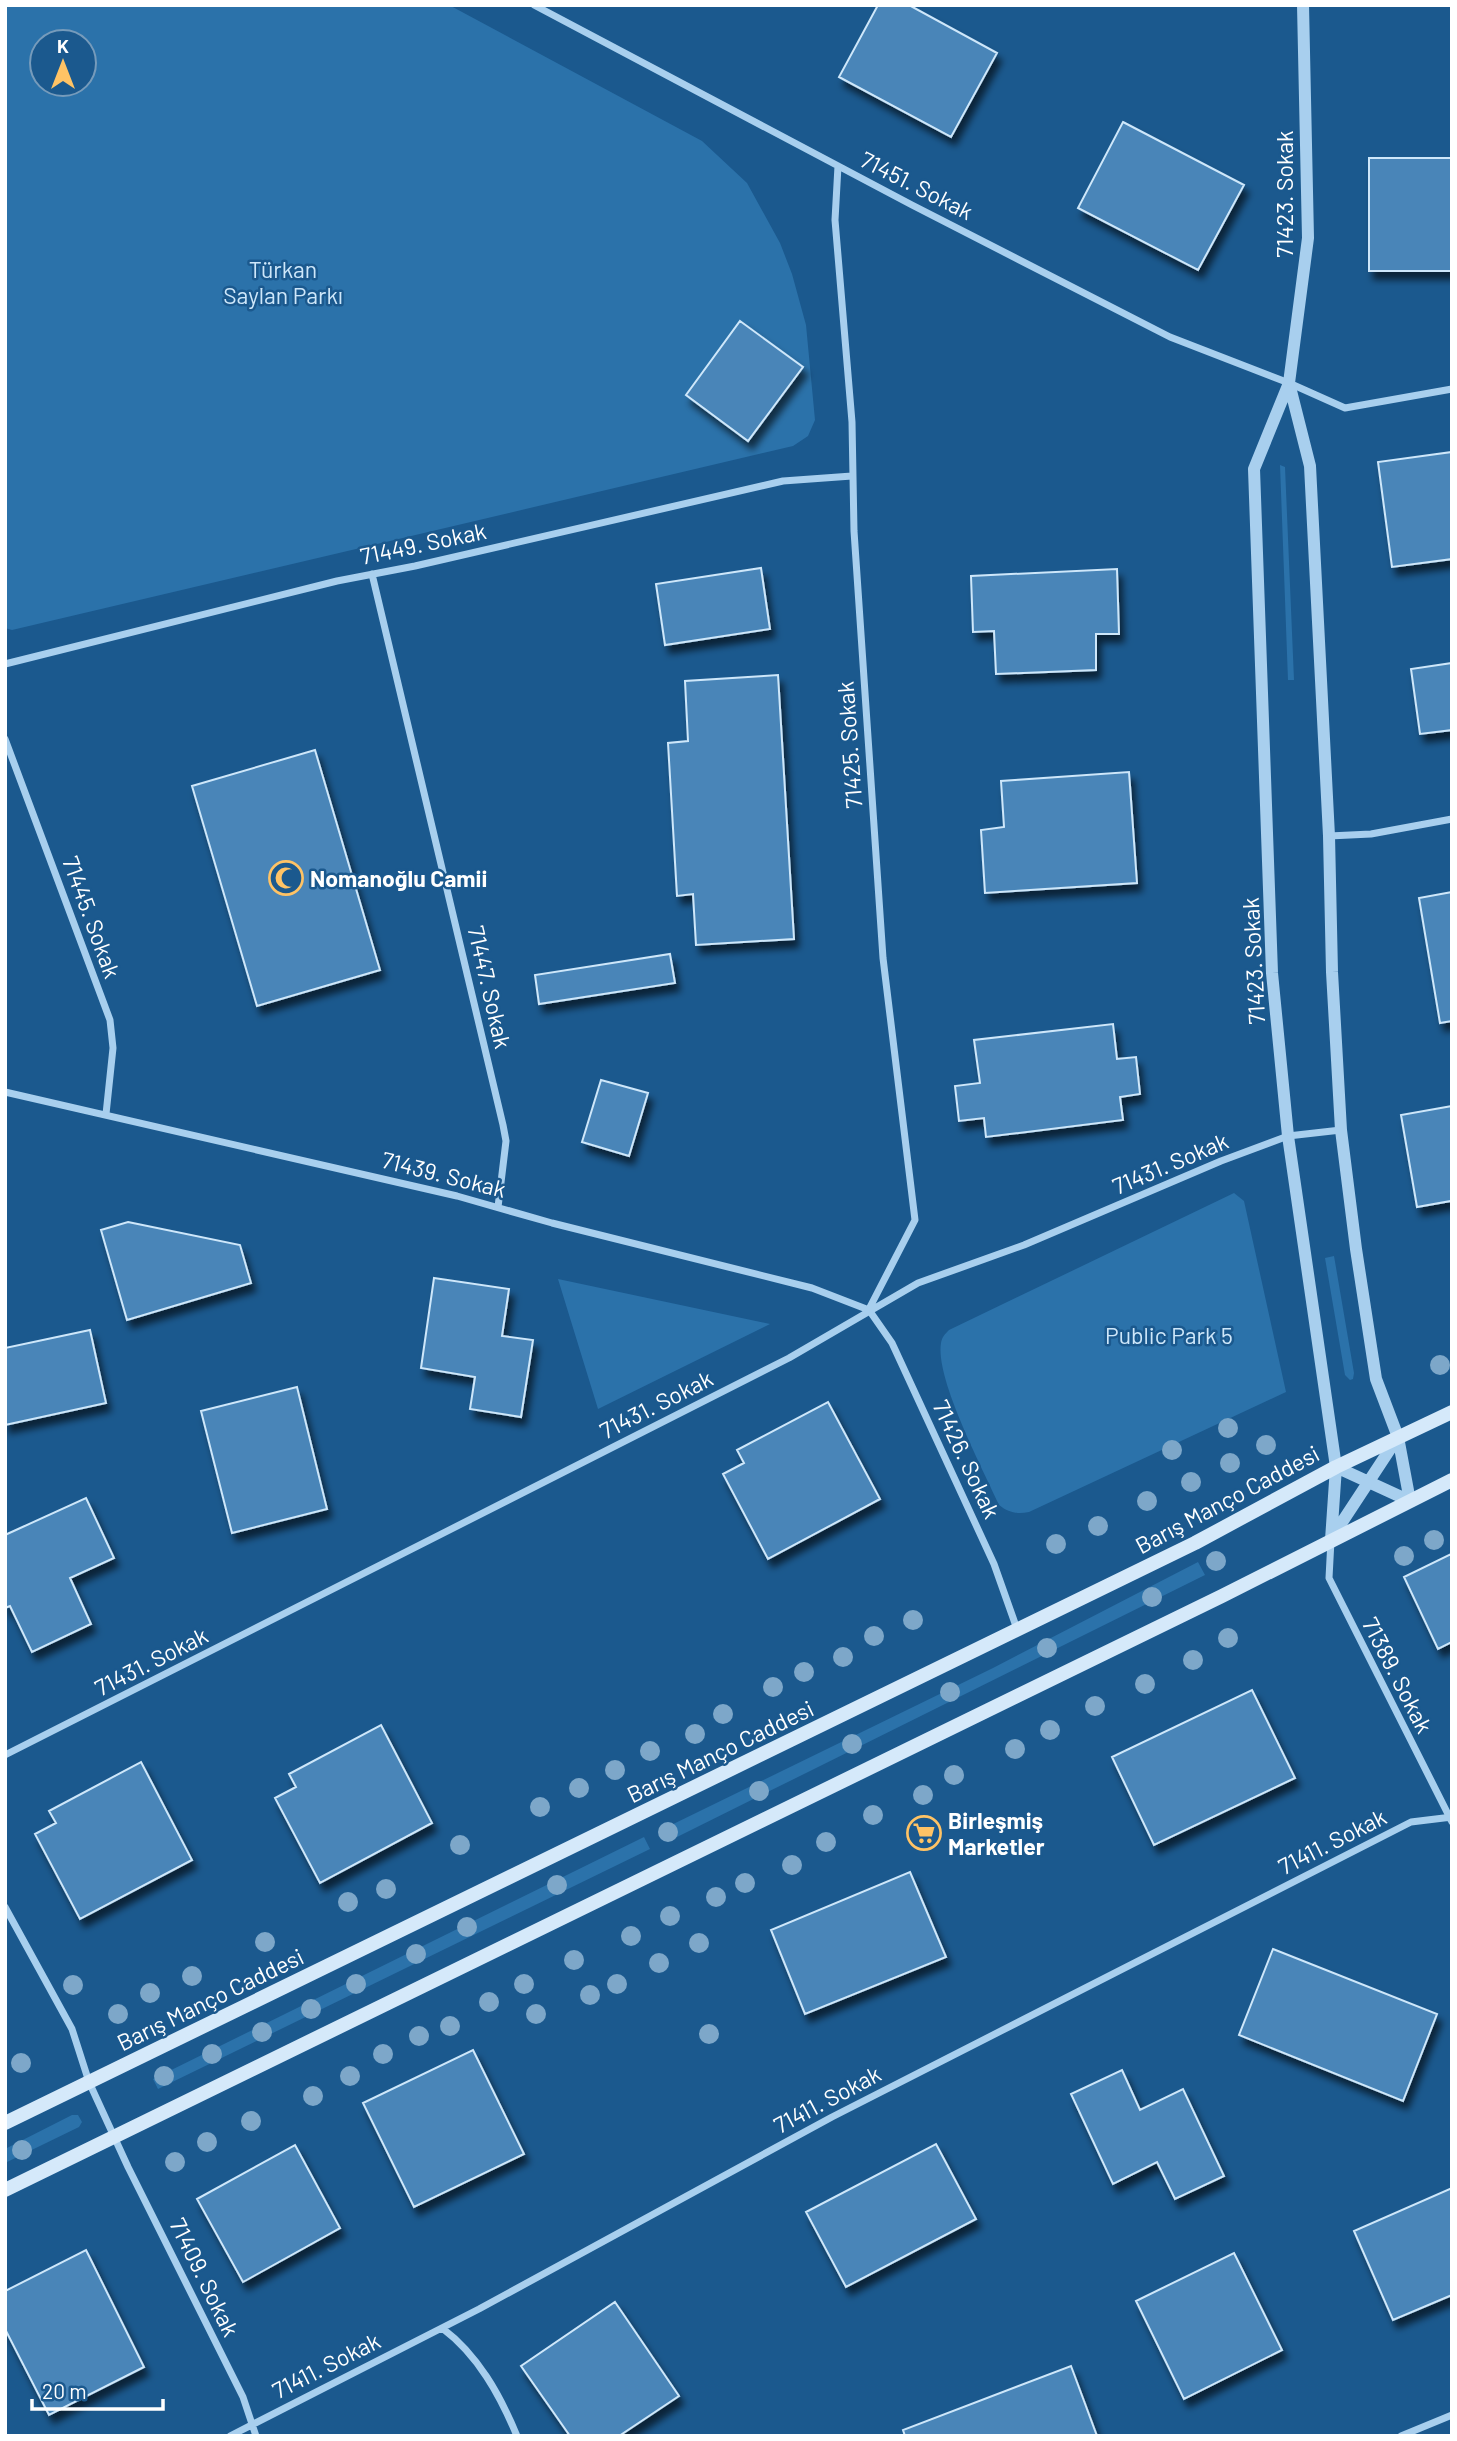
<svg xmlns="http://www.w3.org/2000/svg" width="1457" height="2441" viewBox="0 0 1457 2441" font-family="Barlow,sans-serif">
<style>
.green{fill:#2b72aa;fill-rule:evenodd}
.building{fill:#4885b8;stroke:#cee7fa;stroke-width:2;filter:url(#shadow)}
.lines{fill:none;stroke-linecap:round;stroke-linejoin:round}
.minor{stroke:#a8cfee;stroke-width:7}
.tertiary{stroke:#a8cfee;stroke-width:12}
.secondary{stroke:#d5e9fa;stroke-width:14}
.tree{fill:#7da7c9}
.labels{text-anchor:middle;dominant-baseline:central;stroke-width:5;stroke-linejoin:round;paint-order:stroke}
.street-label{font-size:23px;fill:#fff;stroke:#1b598e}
.park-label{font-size:23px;fill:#cee7fa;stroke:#1b598e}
.poi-label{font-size:23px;font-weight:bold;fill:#fff;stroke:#1b598e;text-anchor:start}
</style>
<defs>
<filter id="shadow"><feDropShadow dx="4.5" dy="8" stdDeviation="3.5" flood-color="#0009"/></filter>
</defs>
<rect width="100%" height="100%" fill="#1b598e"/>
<path class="green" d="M5,5H449L702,141L747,183L780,243L792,274L806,325L815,420L808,436L793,446L12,630L5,628ZM42,42H84V84H42Z
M1280,465L1285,467L1294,680H1288Z
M1234,1193L1244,1201L1286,1392L1029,1512C1017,1514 1009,1513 999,1505C983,1469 935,1379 941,1343C942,1337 945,1334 949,1330Z
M1334,1256L1354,1373L1353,1379L1350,1380L1345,1375L1325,1258Z
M558,1279L770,1324L598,1409Z
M1198,1562L1205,1575L667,1842L661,1830L993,1668Z
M644,1837L650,1849L158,2089L153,2079Z
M72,2115H78L82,2122L79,2127L5,2163V2149Z"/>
<path class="building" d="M878,5H909L997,53L951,137L839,77Z
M1123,122L1244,185L1198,270L1078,208Z
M1369,158H1452V271H1369Z
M740,321L803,367L748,441L686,395Z
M1452,452V559L1392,567L1378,462Z
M761,568L770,629L665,645L656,584Z
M1117,569L1119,634H1096V670L996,674L994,631L973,632L971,576Z
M1452,663V730L1420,734L1411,669Z
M778,675L794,939L696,945L693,894L677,896L668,743L688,741L685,681Z
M315,750L380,970L257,1006L192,786Z
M1129,772L1137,883L985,893L981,830L1004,827L1001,781Z
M1452,892V1021L1440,1023L1419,898Z
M670,954L675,983L539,1004L535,975Z
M1113,1024L1117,1059L1136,1057L1140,1094L1120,1097L1123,1120L986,1137L984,1118L959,1121L955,1086L980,1083L974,1040Z
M601,1080L648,1093L629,1156L582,1142Z
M1452,1106V1204L1451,1201L1417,1207L1401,1115Z
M128,1222L240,1245L251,1283L127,1320L101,1230Z
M434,1278L509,1289L502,1336L533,1340L521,1417L470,1409L475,1377L421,1368Z
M90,1330L106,1403L5,1425V1348Z
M297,1387L327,1509L232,1533L201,1411Z
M828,1402L880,1499L768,1559L723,1474L744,1463L737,1450Z
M86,1498L114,1558L70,1578L91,1624L32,1652L10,1606L5,1608V1535Z
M1451,1554L1452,1642L1438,1649L1404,1577Z
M1252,1690L1295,1778L1154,1845L1112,1757Z
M381,1725L432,1823L320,1883L275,1798L296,1787L289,1774Z
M141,1762L192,1860L80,1919L35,1834L56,1823L49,1811Z
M910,1872L946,1957L805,2014L771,1930Z
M1273,1949L1437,2014L1403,2101L1239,2035Z
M473,2050L524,2154L414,2207L363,2103Z
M1122,2070L1140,2110L1183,2089L1224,2176L1175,2199L1157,2162L1113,2184L1071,2094Z
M936,2144L976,2219L846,2287L806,2212Z
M295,2145L340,2228L243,2282L197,2199Z
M1452,2188V2295L1393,2320L1354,2231Z
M86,2250L144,2367L49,2415L5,2329V2291Z
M1234,2253L1282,2350L1184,2399L1136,2301Z
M615,2302L679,2396L619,2436H570L521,2366Z
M1071,2366L1097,2436H905L903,2430Z"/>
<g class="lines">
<path class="minor" d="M534,5L912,205L1170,337L1289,383L1345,408L1452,389
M838,166L835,220L852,422L854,531L883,958L915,1220L869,1309
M372,574L503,1125L506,1141L498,1207
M5,664L337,581L415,566L783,481L852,476
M5,739L110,1020L113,1048L106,1114
M1329,836L1371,834L1452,819
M5,1092L457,1196L552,1223L812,1288L869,1310
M869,1310L892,1343L994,1564L1017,1629
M1331,1540L1329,1578L1452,1822
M5,1755L789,1358L918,1283L1024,1245L1221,1161L1288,1136L1341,1130
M5,1907L72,2029L89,2082L128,2167L243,2397L256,2436
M442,2328C478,2355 500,2395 517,2436
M230,2436L479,2309L832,2117L1411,1822L1452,1817
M1401,2436L1452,2415"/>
<path class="tertiary" d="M1303,5L1308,238L1289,383L1254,469L1272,973L1288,1136L1336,1467L1331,1540
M1289,383L1310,466L1329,836L1332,972L1341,1130L1356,1249L1376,1379L1398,1437L1410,1501
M1336,1467L1410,1501
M1331,1539L1398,1437"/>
<path class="secondary" d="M5,2123L1195,1543L1336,1467L1452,1412
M5,2190L1222,1596L1452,1480"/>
</g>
<g class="tree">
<circle cx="1440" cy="1365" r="10"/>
<circle cx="1228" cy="1428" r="10"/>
<circle cx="1266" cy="1445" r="10"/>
<circle cx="1172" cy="1450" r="10"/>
<circle cx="1230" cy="1463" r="10"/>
<circle cx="1191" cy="1482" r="10"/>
<circle cx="1147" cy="1501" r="10"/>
<circle cx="1098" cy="1526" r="10"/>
<circle cx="1434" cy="1540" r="10"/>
<circle cx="1056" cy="1544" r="10"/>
<circle cx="1404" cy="1556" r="10"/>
<circle cx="1216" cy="1561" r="10"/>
<circle cx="1152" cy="1597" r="10"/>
<circle cx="913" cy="1620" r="10"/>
<circle cx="874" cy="1636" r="10"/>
<circle cx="1228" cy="1638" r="10"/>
<circle cx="1047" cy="1648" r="10"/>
<circle cx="843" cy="1657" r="10"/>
<circle cx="1193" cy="1660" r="10"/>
<circle cx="804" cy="1672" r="10"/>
<circle cx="1145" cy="1684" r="10"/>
<circle cx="773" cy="1687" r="10"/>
<circle cx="950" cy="1692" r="10"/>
<circle cx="1095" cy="1706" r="10"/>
<circle cx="723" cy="1714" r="10"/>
<circle cx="1050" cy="1730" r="10"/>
<circle cx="695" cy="1734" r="10"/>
<circle cx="852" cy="1744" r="10"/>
<circle cx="1015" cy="1749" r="10"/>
<circle cx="650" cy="1751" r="10"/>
<circle cx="615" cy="1770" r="10"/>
<circle cx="954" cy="1775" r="10"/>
<circle cx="579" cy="1788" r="10"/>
<circle cx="759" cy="1791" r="10"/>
<circle cx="923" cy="1795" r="10"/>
<circle cx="540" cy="1807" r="10"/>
<circle cx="873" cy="1815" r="10"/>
<circle cx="668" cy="1832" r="10"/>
<circle cx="826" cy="1842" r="10"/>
<circle cx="460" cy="1845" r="10"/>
<circle cx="792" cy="1865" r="10"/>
<circle cx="745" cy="1883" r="10"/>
<circle cx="557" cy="1885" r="10"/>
<circle cx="386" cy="1889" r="10"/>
<circle cx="716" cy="1897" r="10"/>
<circle cx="348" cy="1902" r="10"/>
<circle cx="670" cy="1916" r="10"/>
<circle cx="467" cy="1927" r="10"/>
<circle cx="631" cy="1936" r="10"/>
<circle cx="265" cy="1942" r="10"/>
<circle cx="699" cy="1943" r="10"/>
<circle cx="416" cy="1954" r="10"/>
<circle cx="574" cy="1960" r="10"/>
<circle cx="659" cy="1963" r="10"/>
<circle cx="192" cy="1976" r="10"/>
<circle cx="356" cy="1984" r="10"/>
<circle cx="524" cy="1984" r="10"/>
<circle cx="617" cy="1984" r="10"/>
<circle cx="73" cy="1985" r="10"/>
<circle cx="150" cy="1993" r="10"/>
<circle cx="590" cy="1995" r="10"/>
<circle cx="489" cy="2002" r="10"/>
<circle cx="311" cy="2009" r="10"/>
<circle cx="118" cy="2014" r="10"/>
<circle cx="536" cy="2014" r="10"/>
<circle cx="450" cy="2026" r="10"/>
<circle cx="262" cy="2032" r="10"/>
<circle cx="709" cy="2034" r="10"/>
<circle cx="419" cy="2036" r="10"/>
<circle cx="212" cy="2054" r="10"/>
<circle cx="383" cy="2054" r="10"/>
<circle cx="21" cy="2063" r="10"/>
<circle cx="164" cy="2076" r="10"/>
<circle cx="350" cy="2076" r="10"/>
<circle cx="313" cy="2096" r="10"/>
<circle cx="251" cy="2121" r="10"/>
<circle cx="207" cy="2142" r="10"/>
<circle cx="22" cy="2150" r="10"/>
<circle cx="175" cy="2162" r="10"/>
</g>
<defs>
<g id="mosque-ring" transform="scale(1.75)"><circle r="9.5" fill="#1b598e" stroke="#ffc365" stroke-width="1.5"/><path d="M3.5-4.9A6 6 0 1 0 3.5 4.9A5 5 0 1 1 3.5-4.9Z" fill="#ffc365"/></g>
<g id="supermarket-ring" transform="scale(1.75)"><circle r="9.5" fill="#1b598e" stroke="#ffc365" stroke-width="1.5"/><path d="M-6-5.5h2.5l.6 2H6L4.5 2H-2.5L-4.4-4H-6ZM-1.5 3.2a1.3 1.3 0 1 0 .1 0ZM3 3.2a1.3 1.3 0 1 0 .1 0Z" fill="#ffc365"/></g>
</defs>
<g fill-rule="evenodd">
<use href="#mosque-ring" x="286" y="878"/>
<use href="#supermarket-ring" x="924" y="1833"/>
</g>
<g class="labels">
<g class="street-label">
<text transform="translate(917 185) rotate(27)">71451. Sokak</text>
<text transform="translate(1284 194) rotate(-90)">71423. Sokak</text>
<text transform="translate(423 543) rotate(-12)">71449. Sokak</text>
<text transform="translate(849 745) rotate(-94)">71425. Sokak</text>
<text transform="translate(92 917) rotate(70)">71445. Sokak</text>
<text transform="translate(1253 961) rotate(-93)">71423. Sokak</text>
<text transform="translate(490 987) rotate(77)">71447. Sokak</text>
<text transform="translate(1170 1163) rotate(-23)">71431. Sokak</text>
<text transform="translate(444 1174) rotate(14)">71439. Sokak</text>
<text transform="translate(656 1404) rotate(-27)">71431. Sokak</text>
<text transform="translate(967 1459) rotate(65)">71426. Sokak</text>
<text transform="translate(1227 1499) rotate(-28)">Barış Manço Caddesi</text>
<text transform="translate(151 1661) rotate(-27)">71431. Sokak</text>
<text transform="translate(1398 1675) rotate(63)">71389. Sokak</text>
<text transform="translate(720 1751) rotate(-26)">Barış Manço Caddesi</text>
<text transform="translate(1332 1841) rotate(-27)">71411. Sokak</text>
<text transform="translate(210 1999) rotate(-26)">Barış Manço Caddesi</text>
<text transform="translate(827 2099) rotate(-28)">71411. Sokak</text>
<text transform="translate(205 2277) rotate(64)">71409. Sokak</text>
<text transform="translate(326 2365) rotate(-27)">71411. Sokak</text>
</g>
<g class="park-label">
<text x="283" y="269">Türkan<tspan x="283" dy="26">Saylan Parkı</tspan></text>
<text x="1169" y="1335">Public Park 5</text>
</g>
<g class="poi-label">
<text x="310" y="878">Nomanoğlu Camii</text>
<text x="948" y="1820">Birleşmiş<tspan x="948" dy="26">Marketler</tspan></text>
</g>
</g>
<rect width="1457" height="2441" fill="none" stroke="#ffffff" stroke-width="14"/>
<g transform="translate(63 63)"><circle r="33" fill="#1b598e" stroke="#769bbb" stroke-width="2"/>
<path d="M0-5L12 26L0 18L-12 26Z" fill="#ffc365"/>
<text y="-10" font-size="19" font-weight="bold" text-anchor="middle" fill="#ffffff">K</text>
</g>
<path d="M32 2399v10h131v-10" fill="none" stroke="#ffffff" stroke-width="3.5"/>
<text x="42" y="2399" font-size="21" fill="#ffffff" stroke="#1b598e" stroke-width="5" paint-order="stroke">20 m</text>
</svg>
